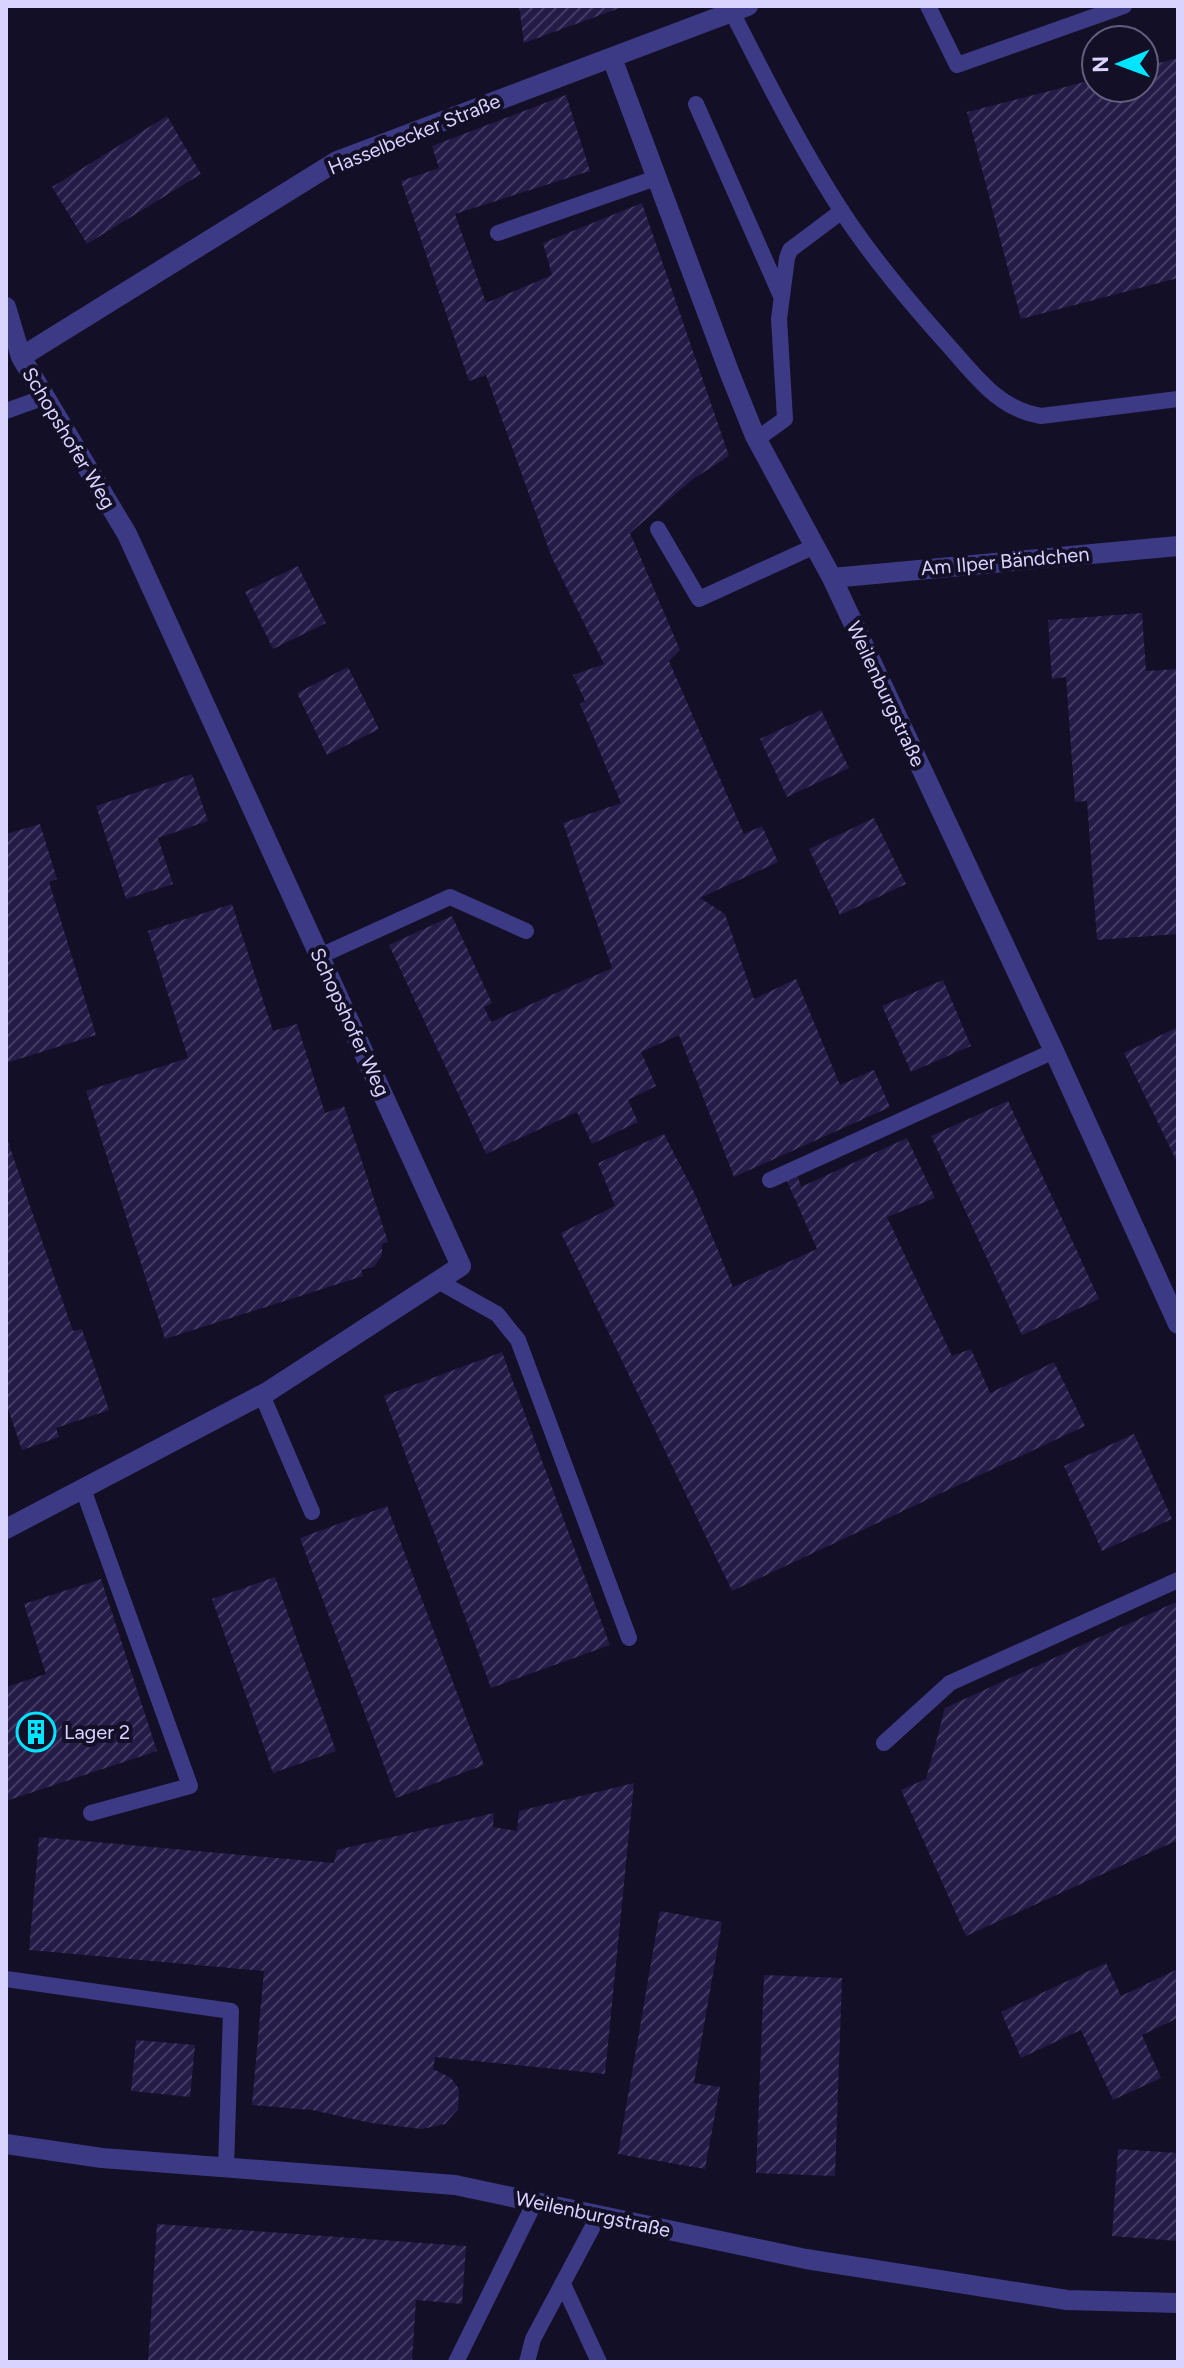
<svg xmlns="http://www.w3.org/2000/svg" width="1184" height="2368" viewBox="0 0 1184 2368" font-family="Figtree,sans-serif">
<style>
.building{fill:url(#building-hatch)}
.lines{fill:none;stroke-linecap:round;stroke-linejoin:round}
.lane{stroke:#3d3a85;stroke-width:16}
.street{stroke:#3d3a85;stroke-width:20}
.labels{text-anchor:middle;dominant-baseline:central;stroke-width:8;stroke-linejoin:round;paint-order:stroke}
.street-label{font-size:20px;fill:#d9d4ff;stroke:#130f26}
.poi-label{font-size:20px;fill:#d9d4ff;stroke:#130f26;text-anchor:start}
</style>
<defs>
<pattern id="building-hatch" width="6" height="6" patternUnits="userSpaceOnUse" patternTransform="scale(2)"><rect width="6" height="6" fill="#241b47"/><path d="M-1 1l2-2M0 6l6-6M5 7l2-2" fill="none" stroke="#433b63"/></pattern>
</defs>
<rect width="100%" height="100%" fill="#130f26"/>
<path class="building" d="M519,6H625L524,43Z
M1178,58V278L1021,319L967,112L1096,79V88H1144V67Z
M566,95L590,171L455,214L486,303L552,275L543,243L642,203L729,456L693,479L630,533L680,650L669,661L744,834L762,826L778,862L700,898L725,914L754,999L796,979L840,1085L874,1070L890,1107L734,1177L679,1035L641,1052L656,1086L628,1100L638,1122L592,1144L577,1112L486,1154L389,945L452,916L492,1003L484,1007L491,1022L612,968L563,823L621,803L580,704L585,701L573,675L604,664L552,558L486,375L469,381L401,181L439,168L432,146Z
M167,116L201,174L87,244L52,187Z
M298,566L326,623L273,649L245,592Z
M1142,613L1146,671L1178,669V934L1097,940L1087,801L1075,802L1066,677L1052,679L1048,620Z
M348,667L379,729L327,755L297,693Z
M821,710L849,768L787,797L760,739Z
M192,774L208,821L158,838L173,884L126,899L96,806Z
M874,818L906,884L840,915L809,849Z
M40,824L57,879L49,882L96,1035L6,1063V834Z
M232,904L273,1031L297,1024L325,1113L344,1106L388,1242L382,1244V1255L374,1267L361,1270L363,1276L165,1339L86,1091L188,1058L148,931Z
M943,980L971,1046L911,1072L882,1006Z
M1178,1027V1164L1124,1053Z
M1008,1101L1099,1299L1022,1335L931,1136Z
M664,1134L694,1192L733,1287L817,1249L786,1179L797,1173L801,1187L907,1138L935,1198L887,1217L952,1356L971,1349L990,1393L1054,1362L1085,1426L732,1591L561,1233L615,1206L598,1163Z
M6,1136L73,1331L82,1329L109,1410L56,1428L59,1437L22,1450L6,1403Z
M502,1352L610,1645L491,1688L384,1396Z
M1134,1434L1172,1519L1102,1551L1064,1466Z
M387,1506L484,1765L396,1798L300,1538Z
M275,1577L336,1751L273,1773L212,1599Z
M101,1579L157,1751L6,1801V1687L46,1674L24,1604Z
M1178,1601V1840L966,1936L901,1790L926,1779L945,1708Z
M634,1783L605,2074L435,2057L433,2069L451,2078L459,2089L458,2109L445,2124L422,2129L371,2123L312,2110L252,2105L264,1971L29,1950L39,1837L334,1863L337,1850L494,1813L493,1827L517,1831L519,1811Z
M660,1911L722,1922L694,2083L720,2087L705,2169L618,2154Z
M1106,1963L1121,1996L1178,1969V2018L1142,2035L1161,2078L1113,2100L1081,2030L1021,2058L1001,2012Z
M764,1975L842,1978L835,2176L756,2173Z
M136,2040L195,2045L190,2097L131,2091Z
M1118,2149L1178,2153V2241L1112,2236Z
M157,2224L466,2246L462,2304L416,2300L412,2362H148Z"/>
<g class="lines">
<path class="lane" d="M928,6L957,65L1124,6
M732,12C767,81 808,162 851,225C880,267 913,306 947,344C975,375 998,409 1041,416L1178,399
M696,104L781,296
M498,233L656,178
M6,411L45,397
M757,439L785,419L779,319L787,258L790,250L842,211
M658,529L699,599L815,546
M320,956L450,897L526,931
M770,1180L1054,1051
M438,1281L497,1314L518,1340L629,1638
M262,1395L312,1512
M83,1489L190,1786L91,1813
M884,1743L950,1683L1178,1580
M6,1979L231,2011L226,2168
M563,2284L599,2362
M456,2362L535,2202
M527,2362L533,2339L599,2215"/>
<path class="street" d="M612,58L730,374L755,436L832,578L1054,1051L1178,1324
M6,307L21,357L127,534L461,1266L269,1391L6,1529
M21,357L337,161L748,6
M832,578L1178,546
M6,2144L102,2158L455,2185L806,2259L1067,2300L1178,2303"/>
</g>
<defs>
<g id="building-ring" transform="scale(2)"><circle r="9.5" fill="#130f26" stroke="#00e5ff" stroke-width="1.5"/><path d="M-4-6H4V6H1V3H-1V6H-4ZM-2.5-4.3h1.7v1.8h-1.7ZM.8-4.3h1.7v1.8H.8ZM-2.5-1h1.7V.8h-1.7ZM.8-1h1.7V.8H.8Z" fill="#00e5ff"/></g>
</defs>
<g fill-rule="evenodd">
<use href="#building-ring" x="36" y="1732"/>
</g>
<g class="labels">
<g class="street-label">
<text transform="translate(414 134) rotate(-22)">Hasselbecker Straße</text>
<text transform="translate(69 438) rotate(59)">Schopshofer Weg</text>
<text transform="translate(1005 561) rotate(-5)">Am Ilper Bändchen</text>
<text transform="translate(886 694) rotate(65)">Weilenburgstraße</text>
<text transform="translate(350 1022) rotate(65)">Schopshofer Weg</text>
<text transform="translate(593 2214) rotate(12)">Weilenburgstraße</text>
</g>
<g class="poi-label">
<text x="64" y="1732">Lager 2</text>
</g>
</g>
<rect width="1184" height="2368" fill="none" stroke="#d9d4ff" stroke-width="16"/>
<g transform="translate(1120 64) rotate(269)"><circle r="38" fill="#130f26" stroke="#625e7d" stroke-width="2"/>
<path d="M0-6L14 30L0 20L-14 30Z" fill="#00e5ff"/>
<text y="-12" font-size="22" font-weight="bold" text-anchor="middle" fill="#d9d4ff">N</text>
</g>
</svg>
